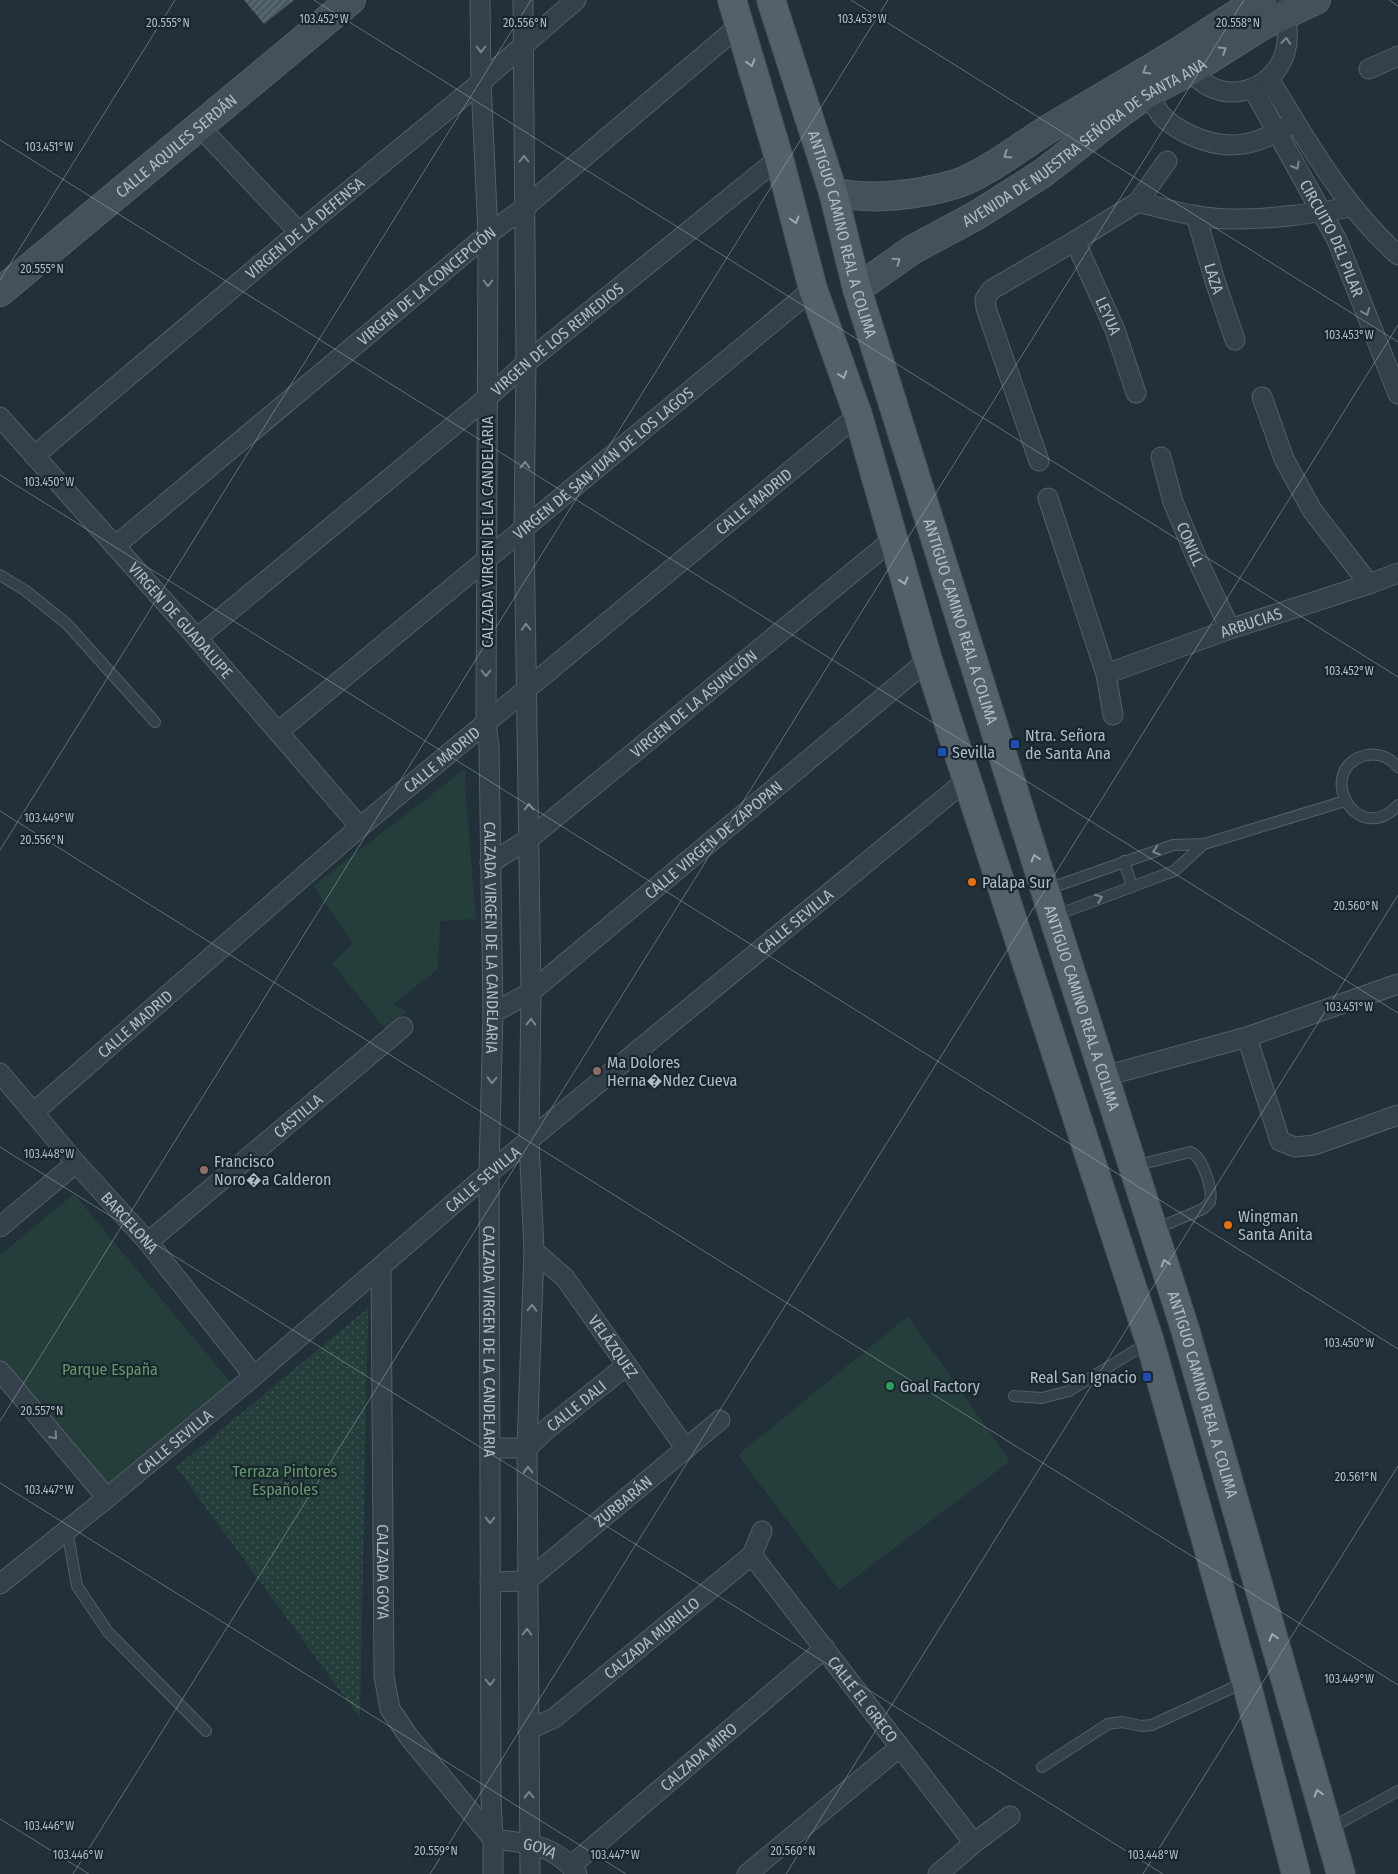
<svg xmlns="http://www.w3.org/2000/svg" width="1398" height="1874" viewBox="0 0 1398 1874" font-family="'Fira Sans Condensed',sans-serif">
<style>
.park{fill:#263e3b}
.garden{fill:url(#garden-dots)}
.building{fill:url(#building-hatch)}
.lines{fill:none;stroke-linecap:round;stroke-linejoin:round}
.lane-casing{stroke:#535f67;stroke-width:12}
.street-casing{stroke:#535f67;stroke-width:21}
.secondary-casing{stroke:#535f67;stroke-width:30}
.primary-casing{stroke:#414d56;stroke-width:30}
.lane{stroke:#35414a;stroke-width:10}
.street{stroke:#35414a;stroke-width:19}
.secondary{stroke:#43515d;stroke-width:28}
.primary{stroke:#53616a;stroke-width:28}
.oneway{stroke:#79858e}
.oneway2{stroke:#8a97a1}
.oneway3{stroke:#9daab4}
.ticks{fill:none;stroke:#b0bcc6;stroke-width:1;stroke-opacity:0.45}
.transit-dot{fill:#1a4fb4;stroke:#1a262e;stroke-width:2}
.food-dot{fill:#e8710a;stroke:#1a262e;stroke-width:2}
.education-dot{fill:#8d6e63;stroke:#1a262e;stroke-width:2}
.leisure-dot{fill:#2e9e5b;stroke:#1a262e;stroke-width:2}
.labels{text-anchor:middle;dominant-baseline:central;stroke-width:4.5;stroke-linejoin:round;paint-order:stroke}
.street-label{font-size:16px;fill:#b0bcc6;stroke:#1a262e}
.poi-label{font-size:16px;fill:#b0bcc6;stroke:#1a262e;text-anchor:start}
.park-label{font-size:16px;fill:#67976a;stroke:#1a262e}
.ticks-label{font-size:12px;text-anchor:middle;fill:#b0bcc6;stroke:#1a262e;stroke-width:4.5;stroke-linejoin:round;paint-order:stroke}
</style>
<defs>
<pattern id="garden-dots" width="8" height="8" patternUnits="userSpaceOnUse" patternTransform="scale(1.25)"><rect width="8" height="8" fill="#263e3b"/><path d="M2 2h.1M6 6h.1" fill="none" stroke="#435856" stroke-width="1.8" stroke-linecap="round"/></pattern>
<pattern id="building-hatch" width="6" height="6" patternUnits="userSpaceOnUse" patternTransform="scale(1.25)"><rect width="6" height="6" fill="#4a5a65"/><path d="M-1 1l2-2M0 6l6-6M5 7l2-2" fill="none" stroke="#62707a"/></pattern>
</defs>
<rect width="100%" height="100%" fill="#213039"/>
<path class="park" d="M466,768L465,785L476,919L440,921L438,969L393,1004L406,1012L385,1029L332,963L353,943L313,886Z
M74,1194L236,1389L102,1498L0,1362V1255Z
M908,1316L1010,1461L839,1590L738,1455Z"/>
<path class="garden" d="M368,1308V1309L360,1718L176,1467Z"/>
<path class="building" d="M244,0H294L264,24Z"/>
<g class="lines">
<g class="lane-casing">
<path id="lane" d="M0,575L26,591L67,624L155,722
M1398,767C1390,758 1379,753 1367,755C1313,767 1356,850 1398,805
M1124,861L1132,886
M1045,890L1173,845L1204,844L1345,801
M1054,916L1174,871L1204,844
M1134,1166L1190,1152C1203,1156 1213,1190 1210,1202L1203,1209L1155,1229
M1014,1396L1042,1398L1069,1391L1149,1342
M67,1530L77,1586L108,1632L206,1731
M1042,1767L1108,1724L1122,1722L1141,1726L1152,1725L1245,1682
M1329,1829L1398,1791"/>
</g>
<g class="street-casing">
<g id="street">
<path id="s1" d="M480,0L481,82L488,234L486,723L489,747L493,1013L489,1173L491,1798L493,1839V1874"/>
<path d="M523,0L526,363L524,529L531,992L529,1141L534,1251L527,1448L530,1874"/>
<path d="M1185,61C1215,118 1293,90 1287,29C1286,19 1280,9 1276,0"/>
<path d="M1369,69L1398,56"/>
<path d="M1269,79C1307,141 1343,206 1398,255"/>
<path id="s2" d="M1253,89L1337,240L1398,394"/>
<path d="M1148,93C1152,101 1157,110 1162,116C1169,123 1180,130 1188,134C1223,151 1254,148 1287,126"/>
<path d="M199,126L299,232"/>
<path d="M1138,202C1170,210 1203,220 1237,219C1275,219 1314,213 1352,207"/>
<path id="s3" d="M1196,216L1215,281L1235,340"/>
<path id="s4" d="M1075,241L1115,330L1136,393"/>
<path d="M1262,397L1284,459L1312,510L1369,584"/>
<path id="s5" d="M0,417L197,638L360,827"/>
<path id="s6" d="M34,456L299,232L481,82L576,0"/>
<path id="s7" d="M1161,457L1173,502L1197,559L1230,629"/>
<path d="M1039,461L986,308L985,299L991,290L1075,241L1138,202L1167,161"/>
<path d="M1048,498L1106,674L1113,715"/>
<path id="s8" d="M115,546L488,234L524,208L740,25"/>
<path id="s9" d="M197,638L488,397L526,363L779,158"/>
<path id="s10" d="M1106,674L1230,629L1369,584L1398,573"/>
<path id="s11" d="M278,732L813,289"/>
<path id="s12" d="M490,863L529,839L892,540"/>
<path id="s13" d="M493,1013L531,992L928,660"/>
<path d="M1247,1037L1280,1141L1295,1147L1314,1145L1398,1115"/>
<path id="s14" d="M0,1073L76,1163L148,1242L254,1376"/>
<path d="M1105,1076L1247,1037L1398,984"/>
<path id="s15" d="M34,1112L360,827L858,415"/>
<path d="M0,1227L76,1163"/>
<path id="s16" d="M148,1242L403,1027"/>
<path id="s17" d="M534,1251L565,1278L686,1449"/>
<path id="s18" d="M381,1267L384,1676L390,1709L409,1737L493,1839"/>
<path d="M0,1371L107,1498"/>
<path id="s19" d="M490,1448H527L547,1429L627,1365"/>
<path id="s20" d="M752,1555L974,1843"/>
<path id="s21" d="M490,1582L527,1581L720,1420"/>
<path id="s22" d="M0,1584L107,1498L254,1376L489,1173L968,779"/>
<path id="s23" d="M528,1730L554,1718L752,1555L762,1531"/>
<path id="s24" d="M493,1839C527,1843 555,1844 577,1874"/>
<path id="s25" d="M571,1866L825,1648"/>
<path d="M747,1874L900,1747"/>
<path d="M938,1874L974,1843L1010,1816"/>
</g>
</g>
<g class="secondary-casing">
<g id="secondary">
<path d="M833,192C871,201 918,195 956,184C984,175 1021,146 1047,130C1091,103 1135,79 1178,52C1206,35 1232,15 1262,0"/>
<path id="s26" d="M857,289L912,250L977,215L1043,173L1116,116L1148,93L1190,71L1263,25L1316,0"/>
<path id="s27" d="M0,292L351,0"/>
</g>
</g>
<g class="primary-casing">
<g id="primary">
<path d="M732,0L779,158L813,289L858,415L928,660L1150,1342L1246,1682L1296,1874"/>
<path id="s28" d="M771,0L833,192L857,289L1053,916L1185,1329L1341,1874"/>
</g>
</g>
<use href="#lane" class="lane"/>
<use href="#street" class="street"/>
<use href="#secondary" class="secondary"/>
<use href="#primary" class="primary"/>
</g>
<defs><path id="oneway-chevron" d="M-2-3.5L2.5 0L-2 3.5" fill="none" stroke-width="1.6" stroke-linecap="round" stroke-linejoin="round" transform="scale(1.25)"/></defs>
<g class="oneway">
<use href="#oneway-chevron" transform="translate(1286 41) rotate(-86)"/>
<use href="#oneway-chevron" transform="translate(481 49) rotate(90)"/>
<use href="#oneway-chevron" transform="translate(524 159) rotate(-90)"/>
<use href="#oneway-chevron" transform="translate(1296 166) rotate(60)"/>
<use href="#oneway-chevron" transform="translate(488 283) rotate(90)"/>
<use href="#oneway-chevron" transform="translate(1366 312) rotate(68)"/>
<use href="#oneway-chevron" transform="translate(525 465) rotate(-89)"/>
<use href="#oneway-chevron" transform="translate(526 627) rotate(-91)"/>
<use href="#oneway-chevron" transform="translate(486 673) rotate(90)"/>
<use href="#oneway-chevron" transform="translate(529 807) rotate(-91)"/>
<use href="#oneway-chevron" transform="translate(1156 851) rotate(163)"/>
<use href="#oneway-chevron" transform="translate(1099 898) rotate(-21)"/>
<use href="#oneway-chevron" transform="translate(531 1022) rotate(-89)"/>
<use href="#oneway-chevron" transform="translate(492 1080) rotate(92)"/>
<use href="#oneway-chevron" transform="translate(532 1308) rotate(-88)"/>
<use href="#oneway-chevron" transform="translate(54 1436) rotate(50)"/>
<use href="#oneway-chevron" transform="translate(528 1470) rotate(-91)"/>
<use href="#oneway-chevron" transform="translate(490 1520) rotate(90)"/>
<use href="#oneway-chevron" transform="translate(527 1632) rotate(-90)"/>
<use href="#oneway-chevron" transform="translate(490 1682) rotate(90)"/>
<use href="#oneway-chevron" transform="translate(529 1795) rotate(-91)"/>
</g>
<g class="oneway2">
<use href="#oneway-chevron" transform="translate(1223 50) rotate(-32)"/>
<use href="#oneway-chevron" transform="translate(1146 71) rotate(149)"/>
<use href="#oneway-chevron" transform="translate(1007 155) rotate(148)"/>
<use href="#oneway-chevron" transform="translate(897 261) rotate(-35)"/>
</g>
<g class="oneway3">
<use href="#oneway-chevron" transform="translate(751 63) rotate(73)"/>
<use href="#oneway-chevron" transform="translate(795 220) rotate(75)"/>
<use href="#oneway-chevron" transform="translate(843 375) rotate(71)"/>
<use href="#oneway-chevron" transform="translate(904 581) rotate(73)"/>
<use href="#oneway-chevron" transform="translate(1035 858) rotate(-107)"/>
<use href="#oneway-chevron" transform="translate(1165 1263) rotate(-107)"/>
<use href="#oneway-chevron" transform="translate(1273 1637) rotate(-106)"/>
<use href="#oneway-chevron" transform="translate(1318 1793) rotate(-106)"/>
</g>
<path class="ticks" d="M314,0L1398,677M851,0L1398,342M1389,0L1398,6M0,140L1398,1013M0,280L175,0M0,475L1398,1349M0,811L1398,1685M0,850L531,0M0,1147L1163,1874M0,1421L888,0M0,1483L626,1874M0,1819L89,1874M73,1874L1244,0M430,1874L1398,325M786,1874L1398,895M1143,1874L1398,1466"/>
<g class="transit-dot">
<rect x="1010" y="739" width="10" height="10" rx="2.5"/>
<rect x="937" y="747" width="10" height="10" rx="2.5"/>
<rect x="1142" y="1372" width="10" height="10" rx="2.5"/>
</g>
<g class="food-dot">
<circle cx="972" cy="882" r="5"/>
<circle cx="1228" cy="1225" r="5"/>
</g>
<g class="education-dot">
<circle cx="597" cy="1071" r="5"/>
<circle cx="204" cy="1170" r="5"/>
</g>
<circle class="leisure-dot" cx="890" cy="1386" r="5"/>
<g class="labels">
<g class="street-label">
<text stroke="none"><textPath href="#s26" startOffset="271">AVENIDA DE NUESTRA SEÑORA DE SANTA ANA</textPath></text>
<text stroke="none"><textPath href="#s27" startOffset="229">CALLE AQUILES SERDÁN</textPath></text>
<text stroke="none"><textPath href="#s6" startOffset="354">VIRGEN DE LA DEFENSA</textPath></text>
<text stroke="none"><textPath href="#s28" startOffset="245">ANTIGUO CAMINO REAL A COLIMA</textPath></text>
<text stroke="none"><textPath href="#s2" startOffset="169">CIRCUITO DEL PILAR</textPath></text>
<text stroke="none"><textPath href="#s3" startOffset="65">LAZA</textPath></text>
<text stroke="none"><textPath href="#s8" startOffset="406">VIRGEN DE LA CONCEPCIÓN</textPath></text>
<text stroke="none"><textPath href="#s4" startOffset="82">LEYUA</textPath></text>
<text stroke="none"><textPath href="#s9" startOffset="468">VIRGEN DE LOS REMEDIOS</textPath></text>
<text stroke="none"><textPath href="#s11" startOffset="422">VIRGEN DE SAN JUAN DE LOS LAGOS</textPath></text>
<text stroke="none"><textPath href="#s15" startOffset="944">CALLE MADRID</textPath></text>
<text transform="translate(487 532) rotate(-90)">CALZADA VIRGEN DE LA CANDELARIA</text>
<text stroke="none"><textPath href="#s7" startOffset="92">CONILL</textPath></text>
<text stroke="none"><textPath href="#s5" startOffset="272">VIRGEN DE GUADALUPE</textPath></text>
<text stroke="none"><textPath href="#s28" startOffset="650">ANTIGUO CAMINO REAL A COLIMA</textPath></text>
<text stroke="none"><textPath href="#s10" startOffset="154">ARBUCIAS</textPath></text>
<text stroke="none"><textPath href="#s12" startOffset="259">VIRGEN DE LA ASUNCIÓN</textPath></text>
<text stroke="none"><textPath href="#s15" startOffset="539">CALLE MADRID</textPath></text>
<text stroke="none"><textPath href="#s13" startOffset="281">CALLE VIRGEN DE ZAPOPAN</textPath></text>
<text stroke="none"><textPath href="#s22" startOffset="1035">CALLE SEVILLA</textPath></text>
<text stroke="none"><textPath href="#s1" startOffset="938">CALZADA VIRGEN DE LA CANDELARIA</textPath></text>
<text stroke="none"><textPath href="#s28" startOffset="1055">ANTIGUO CAMINO REAL A COLIMA</textPath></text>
<text stroke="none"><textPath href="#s15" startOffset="134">CALLE MADRID</textPath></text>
<text stroke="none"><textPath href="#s16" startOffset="196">CASTILLA</textPath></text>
<text stroke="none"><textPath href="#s22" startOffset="630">CALLE SEVILLA</textPath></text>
<text stroke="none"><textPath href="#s14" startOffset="198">BARCELONA</textPath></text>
<text stroke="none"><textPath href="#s1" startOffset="1342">CALZADA VIRGEN DE LA CANDELARIA</textPath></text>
<text stroke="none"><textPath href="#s17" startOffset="125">VELÁZQUEZ</textPath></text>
<text stroke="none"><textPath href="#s28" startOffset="1460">ANTIGUO CAMINO REAL A COLIMA</textPath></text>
<text stroke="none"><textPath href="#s19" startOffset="102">CALLE DALI</textPath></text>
<text stroke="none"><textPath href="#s22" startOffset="225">CALLE SEVILLA</textPath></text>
<text stroke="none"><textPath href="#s21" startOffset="162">ZURBARÁN</textPath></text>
<text stroke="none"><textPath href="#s18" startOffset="305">CALZADA GOYA</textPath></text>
<text stroke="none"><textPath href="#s23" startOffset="155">CALZADA MURILLO</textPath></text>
<text stroke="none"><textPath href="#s20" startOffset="182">CALLE EL GRECO</textPath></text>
<text stroke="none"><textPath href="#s25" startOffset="168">CALZADA MIRO</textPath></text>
<text stroke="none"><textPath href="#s24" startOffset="48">GOYA</textPath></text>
</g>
<g class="poi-label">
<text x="1025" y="735">Ntra. Señora<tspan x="1025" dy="18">de Santa Ana</tspan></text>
<text x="952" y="752">Sevilla</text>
<text x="982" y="882">Palapa Sur</text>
<text x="607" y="1062">Ma Dolores<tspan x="607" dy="18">Herna�Ndez Cueva</tspan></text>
<text x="214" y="1161">Francisco<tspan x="214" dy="18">Noro�a Calderon</tspan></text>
<text x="1238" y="1216">Wingman<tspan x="1238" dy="18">Santa Anita</tspan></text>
<text x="1137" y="1377" text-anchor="end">Real San Ignacio</text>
<text x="900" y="1386">Goal Factory</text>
</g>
<g class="park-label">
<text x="110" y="1369">Parque España</text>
<text x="285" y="1471">Terraza Pintores<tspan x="285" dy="18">Españoles</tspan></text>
</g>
</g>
<g class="ticks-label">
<text x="324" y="23">103.452°W</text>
<text x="862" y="23">103.453°W</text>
<text x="168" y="27">20.555°N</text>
<text x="525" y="27">20.556°N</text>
<text x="1238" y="27">20.558°N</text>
<text x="49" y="151">103.451°W</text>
<text x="42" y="273">20.555°N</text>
<text x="1349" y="339">103.453°W</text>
<text x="49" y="486">103.450°W</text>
<text x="1349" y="675">103.452°W</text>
<text x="49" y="822">103.449°W</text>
<text x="42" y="844">20.556°N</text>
<text x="1356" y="910">20.560°N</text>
<text x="1349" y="1011">103.451°W</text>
<text x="49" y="1158">103.448°W</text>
<text x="1349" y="1347">103.450°W</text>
<text x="42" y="1415">20.557°N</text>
<text x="1356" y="1481">20.561°N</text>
<text x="49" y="1494">103.447°W</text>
<text x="1349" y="1683">103.449°W</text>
<text x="49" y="1830">103.446°W</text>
<text x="436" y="1855">20.559°N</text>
<text x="793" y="1855">20.560°N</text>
<text x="78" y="1859">103.446°W</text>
<text x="615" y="1859">103.447°W</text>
<text x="1153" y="1859">103.448°W</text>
</g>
</svg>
